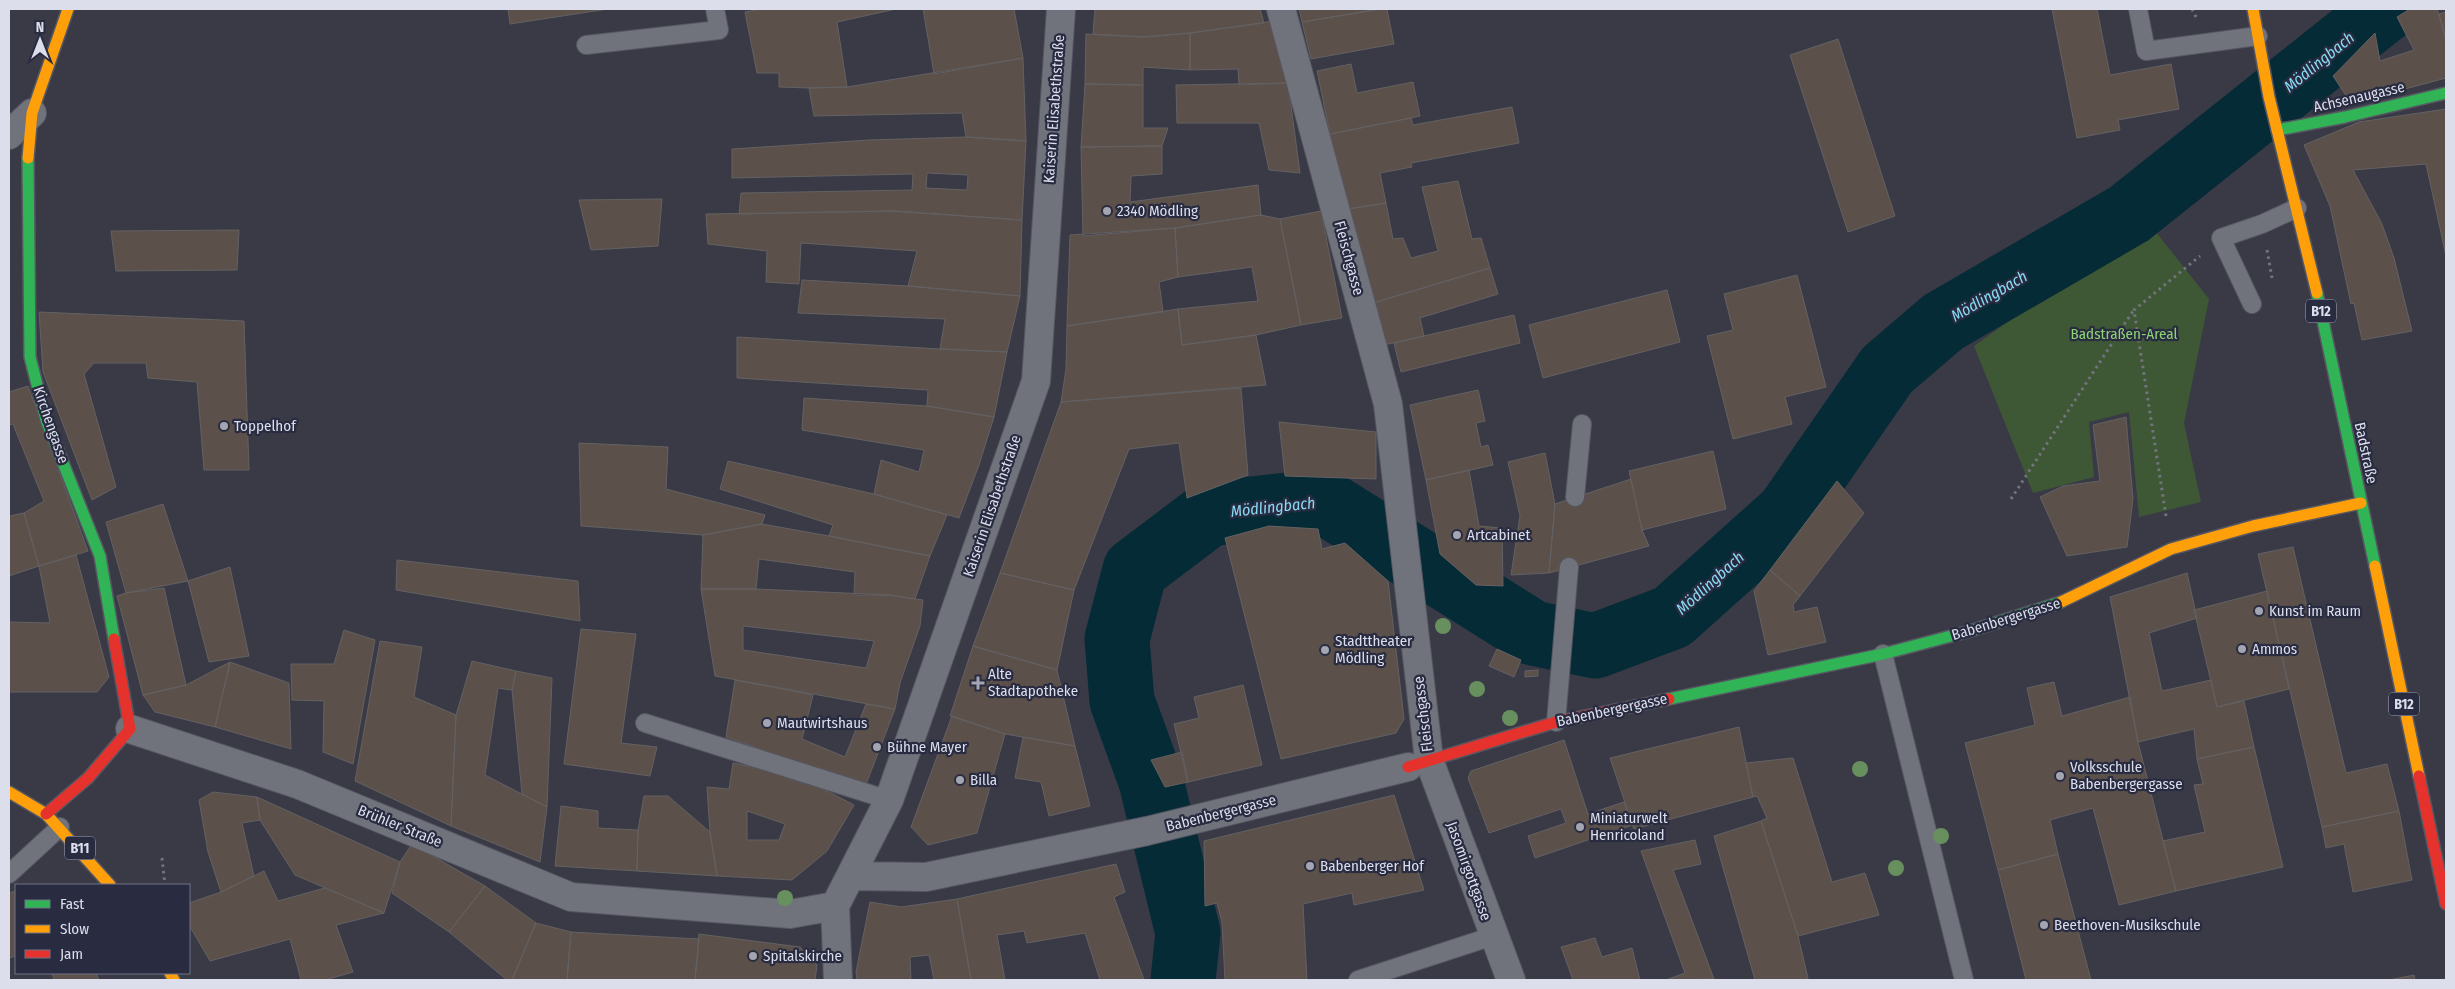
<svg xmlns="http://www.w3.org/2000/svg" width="2455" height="989" viewBox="0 0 2455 989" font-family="'Fira Sans Condensed',sans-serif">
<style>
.green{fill:#3e5836}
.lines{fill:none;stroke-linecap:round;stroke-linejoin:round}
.river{stroke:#052b36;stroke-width:65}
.building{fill:#5c514a;stroke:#646163;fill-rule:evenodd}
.lane-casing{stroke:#565762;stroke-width:20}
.street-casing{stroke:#565762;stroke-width:30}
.fast-casing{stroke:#565762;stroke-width:14}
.slow-casing{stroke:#565762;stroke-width:14}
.jam-casing{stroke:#565762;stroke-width:14}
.path{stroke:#73747d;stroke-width:3;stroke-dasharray:2.5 4;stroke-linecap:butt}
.lane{stroke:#71737c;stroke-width:18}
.street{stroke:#71737c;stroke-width:28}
.fast{stroke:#30b455;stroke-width:11}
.slow{stroke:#ff9f0a;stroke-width:11}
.jam{stroke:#e5322d;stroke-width:11}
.tree{fill:#688f5e}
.poi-dot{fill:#a3a5b2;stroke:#292c41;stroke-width:2}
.labels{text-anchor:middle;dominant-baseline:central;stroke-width:4.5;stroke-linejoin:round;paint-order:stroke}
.shield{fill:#292c41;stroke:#a6a9b9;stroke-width:1}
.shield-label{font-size:14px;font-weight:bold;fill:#dcdeec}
.street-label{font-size:15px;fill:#dcdeec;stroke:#292c41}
.poi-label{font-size:15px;fill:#dcdeec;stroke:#292c41;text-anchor:start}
.park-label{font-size:15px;fill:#8fd472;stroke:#292c41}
.water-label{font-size:16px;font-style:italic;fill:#87dbf4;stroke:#292c41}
</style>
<rect width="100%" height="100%" fill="#393a46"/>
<path class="green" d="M2148,222L2209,299L2184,423L2201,502L2139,517L2129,412L2089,422L2094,477L2033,493L1974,346Z"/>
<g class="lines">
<path class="river" d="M1183,980L1188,933L1151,781L1122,701L1117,639L1135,570L1209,514L1323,501L1533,633L1595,646L1672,617L1788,513L1887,370L1943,322L2129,214L2386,9"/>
</g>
<path class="building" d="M508,9H608L510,24Z
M761,9H896L837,22L847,87L809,88L779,87V73H757L745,12Z
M923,9H1014L1023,58L934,74Z
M1095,9H1260L1264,23L1190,33L1143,37L1093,34Z
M1299,9H1380L1302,22Z
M1380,9H1387L1394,44L1311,59L1302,22Z
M2052,9H2097L2110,75L2171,64L2179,109L2118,120L2120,130L2077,138Z
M2410,9H2437L2446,39V78L2379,96L2349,100L2333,76L2375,33L2380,61L2414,50L2397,17Z
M2446,12V39L2439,14Z
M1274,21L1288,83L1239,85L1238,69L1190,70V33Z
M1190,33V70L1143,67V85L1085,84L1086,34L1143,37Z
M1838,39L1895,216L1848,232L1790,55Z
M1023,58L1026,141L966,137L962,113L814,116L809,88L847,87Z
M1351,64L1357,93L1413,82L1420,116L1330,134L1317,71Z
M1288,83L1300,173L1269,170L1259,123H1177L1176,85Z
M1085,84L1143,85V128H1168L1162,146L1081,147Z
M1512,107L1519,143L1411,163L1412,167L1380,173L1386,203L1348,209L1330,134L1411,118L1413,125Z
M2446,109V256L2426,164L2353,170L2382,224L2394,258L2412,331L2362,340L2354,303L2351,304L2330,206L2304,145L2359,122Z
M966,137L1026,141L1022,220L893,211L739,214L741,193L912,190L913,174L732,178V149L869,140ZM927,173L968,175L967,190L926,188Z
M1162,146V174L1131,176L1130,202L1258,185L1261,215L1175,228L1083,236L1081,147Z
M1458,181L1472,239L1481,238L1490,268L1373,303L1348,209L1386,203L1393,239L1403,238L1411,258L1438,251L1422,187Z
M662,199L658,246L591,250L579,200Z
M893,211L1022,220L1020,296L908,286L917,251L801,243L799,284L766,282L767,251L708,244L706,214Z
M1321,211L1342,318L1301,325L1280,219Z
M1261,215L1280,219L1301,325L1256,335L1182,345L1178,309L1258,301L1252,267L1178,277L1175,228Z
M1175,228L1178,277L1159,282L1163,312L1067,326L1070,235Z
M239,230L237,270L116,271L111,231Z
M1490,268L1498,294L1420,318L1424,336L1384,345L1373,303Z
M1797,275L1826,387L1785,397L1792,424L1733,439L1707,336L1733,330L1724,294Z
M802,280L908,286L1020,296L1007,352L940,349L945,319L798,313Z
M1667,290L1680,342L1543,378L1529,325Z
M1178,309L1182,345L1256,335L1266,385L1061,402L1066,369L1067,326Z
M39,312L244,321L249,470H204L197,382L148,378L146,363H94L84,374L116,487L92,500L43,372Z
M1514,315L1520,343L1401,372L1394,343Z
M737,337L940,349L1007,352L994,417L927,406L928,390L737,378Z
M28,386L88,551L39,566L24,513L44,501L13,424L9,425V392Z
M1241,388L1248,475L1187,498L1179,443L1129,449L1074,590L1000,573L1061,402Z
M1478,390L1485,421L1476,423L1481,447L1488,445L1493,465L1426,480L1410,405Z
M804,398L927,406L994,417L979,465L959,518L874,494L881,460L919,472L924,450L802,430Z
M2126,417L2133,499L2127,547L2067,556L2040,497L2063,486L2100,481L2093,425Z
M1279,422L1376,432V479L1285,476Z
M579,443L668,447L666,489L765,515L762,524L703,535L581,526Z
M1713,451L1726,509L1642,530L1629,471Z
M1545,453L1555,504L1549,573L1511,575L1520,516L1508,462Z
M728,461L874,494L947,515L930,556L829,536L833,525L720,489Z
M1469,470L1479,526L1502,528L1503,586L1476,585L1440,554L1426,480Z
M1631,479L1642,530L1649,546L1549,573L1555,504Z
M1837,481L1864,513L1800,596L1770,570Z
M163,504L188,581L126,593L106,522Z
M24,513L39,566L9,576V516Z
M762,524L829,536L930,556L915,599L889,595H854L855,572L759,559L756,589H701L703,535Z
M1269,526L1318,529L1322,549L1345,543L1388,581L1404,719L1396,733L1281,759L1225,538Z
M2293,547L2346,773L2387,764L2399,811L2322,827L2258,554Z
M76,555L109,677L97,692H9V622L50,623L39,566Z
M397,560L578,581L580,621L396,590Z
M230,567L249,656L209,662L188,581Z
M1770,570L1800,596L1793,605L1794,612L1817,607L1826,642L1768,655L1754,591Z
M1000,573L1074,590L1057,670L973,646Z
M2187,573L2197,618L2149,633L2162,691L2211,680L2217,707L2244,701L2254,747L2197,759L2194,729L2138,742L2110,597Z
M164,588L186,685L143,695L117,596L126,593Z
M701,589H756L889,595L923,600L920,626L900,683L895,709L715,676ZM743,626L874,641L866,668L743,650Z
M2267,591L2289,689L2217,707L2194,610Z
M581,629L636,634L621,743L657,747L650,776L564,764Z
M344,630L375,640L353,764L323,752L324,701L292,700L291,664H334Z
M380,641L422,647L414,697L456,715L451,826L355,781Z
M973,646L1057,670L1075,746L1005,734L950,716Z
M1497,649L1521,660L1514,677L1489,666Z
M472,661L516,671L512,690L498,688L485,775L547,807L540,862L451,826L456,715Z
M230,662L215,727L155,712L143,695L186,685Z
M230,662L289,683L291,749L215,727Z
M1538,670V676L1525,677V671Z
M516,671L552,678L547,807L522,794L512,690Z
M735,680L813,695L802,739L845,757L866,704L895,709L865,787L726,737Z
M2054,682L2062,716L2130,697L2138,742L2176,891L2119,905L2093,808L2050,820L2058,854L1998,870L1965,743L2035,725L2027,688Z
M1243,685L1262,765L1188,782L1174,724L1199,718L1194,697Z
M952,716L1005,734L977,833L928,845L911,827Z
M1739,727L1753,797L1634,829L1610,758Z
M1023,737L1075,746L1090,806L1049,816L1041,782L1015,778Z
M1564,740L1588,814L1624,802L1632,825L1535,858L1528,836L1566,823L1561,809L1489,833L1468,778L1471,771Z
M2254,747L2283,867L2176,891L2163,841L2205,832L2194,785L2203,784L2197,759Z
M1182,752L1188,782L1165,787L1151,760Z
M1793,758L1832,882L1865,873L1879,915L1798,936L1761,821L1767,818L1757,796L1753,797L1746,763Z
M733,763L798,776L854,805L827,851L792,880L717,876L710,832L707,787L729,789ZM747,811L785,824L779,840H747Z
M213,792L257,797L260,820L242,823L254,876L221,892L208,852L199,800Z
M1394,795L1424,890L1354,905L1352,893L1303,904L1307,980H1225L1222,922L1217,903L1205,906L1204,841Z
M644,796H668L710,832L717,876L637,871L638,830Z
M257,797L400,862L384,913L295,875L260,820Z
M561,806L598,811V828L638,830L637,871L555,866Z
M2399,811L2412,880L2353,892L2344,844L2326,848L2322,827Z
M1761,821L1798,936L1808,978L1803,980H1755L1714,836Z
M1695,840L1701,864L1673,870L1714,979L1666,980L1685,973L1641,851Z
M412,844L485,886L449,932L392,893L400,862Z
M2058,854L2091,980H2026L1998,870Z
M1116,864L1125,892L1114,897L1144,980H1100L1085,933L1027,943L1024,931L997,935L1005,980H971L957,899Z
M264,871L278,901L325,888L384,913L336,925L353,972L325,980H301L290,939L210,961L189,925V903L221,892Z
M485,886L536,923L512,980H507L449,932Z
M16,891V956L9,958V893Z
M957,899L971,980H934L929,955L910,957L911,980H857L856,972L870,902L901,907Z
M536,923L571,932L567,980H512Z
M571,932L699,939L695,980H567Z
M699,934L800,947L817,965L815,980H695Z
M1595,938L1602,957L1632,948L1640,980H1573L1561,947Z
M52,973H96L99,980H54Z
M2414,975L2415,980H2389Z"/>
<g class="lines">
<g class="lane-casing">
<path id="lane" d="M2138,9L2146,51L2258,36
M586,45L719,30L715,9
M2252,304L2221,238L2262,224L2297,208
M1575,497L1582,424
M1883,654L1964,980
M1556,722L1569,567
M645,723L889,800
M9,874L60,827
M1358,980L1493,936"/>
</g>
<g class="street-casing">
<path id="street" d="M1281,9L1388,404L1429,760L1511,980
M9,135L32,113
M130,729L297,784L571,897L790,914L835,906
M852,876L926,877L1147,831L1408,767
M838,980L835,906L889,800L1036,381L1061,9"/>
</g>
<g class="fast-casing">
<path id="fast" d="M2277,130L2345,117L2446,93
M28,158L30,357L46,420L100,556L114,639
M2317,293L2375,566
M1669,699L1883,654L1970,631L2061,602"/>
</g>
<g class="slow-casing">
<path id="slow" d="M2253,9L2269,97L2317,293
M28,158L32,113L68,9
M2375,566L2419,776
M2061,602L2171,549L2253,526L2361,503
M9,792L46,814L110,885
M170,973L174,980"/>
</g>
<g class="jam-casing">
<path id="jam" d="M1408,767L1556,722L1669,699
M2419,776L2446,904
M46,814L88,778L130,729L114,639"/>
</g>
<path class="path" d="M2192,9L2196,17
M2267,250L2272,278
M2011,499L2133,311
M2166,516L2134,310L2200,256
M162,858L165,885"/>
<use href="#lane" class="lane"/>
<use href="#street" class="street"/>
<use href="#fast" class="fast"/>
<use href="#slow" class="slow"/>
<use href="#jam" class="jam"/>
</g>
<g class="tree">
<circle cx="1443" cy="626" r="8"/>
<circle cx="1477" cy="689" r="8"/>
<circle cx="1510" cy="718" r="8"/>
<circle cx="1860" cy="769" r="8"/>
<circle cx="1941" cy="836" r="8"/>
<circle cx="1896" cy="868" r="8"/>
<circle cx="785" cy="898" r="8"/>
</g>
<g class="poi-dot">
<circle cx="1107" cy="211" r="5"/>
<circle cx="224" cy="426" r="5"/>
<circle cx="1457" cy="535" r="5"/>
<circle cx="2259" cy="611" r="5"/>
<circle cx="2242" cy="649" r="5"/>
<circle cx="1325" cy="650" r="5"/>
<path d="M975.5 675.5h5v5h5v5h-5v5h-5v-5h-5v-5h5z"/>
<circle cx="767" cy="723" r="5"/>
<circle cx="877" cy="747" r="5"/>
<circle cx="2060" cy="776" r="5"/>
<circle cx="960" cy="780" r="5"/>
<circle cx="1580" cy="827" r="5"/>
<circle cx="1310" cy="866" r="5"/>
<circle cx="2044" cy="925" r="5"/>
<circle cx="753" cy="956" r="5"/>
</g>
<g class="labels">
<g class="shield">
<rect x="2306" y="299.5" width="30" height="23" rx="4"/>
<rect x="2389" y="692.5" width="30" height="23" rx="4"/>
<rect x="65" y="836.5" width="30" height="23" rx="4"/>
</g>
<g class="shield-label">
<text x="2321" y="311">B12</text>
<text x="2404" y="704">B12</text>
<text x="80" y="848">B11</text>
</g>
<g class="street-label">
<text transform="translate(2359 97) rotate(-13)">Achsenaugasse</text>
<text transform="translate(1054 109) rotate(-86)">Kaiserin Elisabethstraße</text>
<text transform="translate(1349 258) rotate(75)">Fleischgasse</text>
<text transform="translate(51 425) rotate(71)">Kirchengasse</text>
<text transform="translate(2366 453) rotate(78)">Badstraße</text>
<text transform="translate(992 506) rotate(-71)">Kaiserin Elisabethstraße</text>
<text transform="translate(2006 619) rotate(-17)">Babenbergergasse</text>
<text transform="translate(1612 710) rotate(-12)">Babenbergergasse</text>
<text transform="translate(1423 714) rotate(-97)">Fleischgasse</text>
<text transform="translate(1221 813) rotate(-14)">Babenbergergasse</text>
<text transform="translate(400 826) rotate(22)">Brühler Straße</text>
<text transform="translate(1469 871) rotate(70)">Jasomirgottgasse</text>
</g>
<g class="poi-label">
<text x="1117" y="211">2340 Mödling</text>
<text x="234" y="426">Toppelhof</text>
<text x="1467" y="535">Artcabinet</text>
<text x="2269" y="611">Kunst im Raum</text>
<text x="1335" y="641">Stadttheater<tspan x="1335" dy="17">Mödling</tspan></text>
<text x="2252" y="649">Ammos</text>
<text x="988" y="674">Alte<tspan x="988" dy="17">Stadtapotheke</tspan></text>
<text x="777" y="723">Mautwirtshaus</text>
<text x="887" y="747">Bühne Mayer</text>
<text x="2070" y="767">Volksschule<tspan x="2070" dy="17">Babenbergergasse</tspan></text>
<text x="970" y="780">Billa</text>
<text x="1590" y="818">Miniaturwelt<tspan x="1590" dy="17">Henricoland</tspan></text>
<text x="1320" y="866">Babenberger Hof</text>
<text x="2054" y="925">Beethoven-Musikschule</text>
<text x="763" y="956">Spitalskirche</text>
</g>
<g class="park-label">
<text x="2124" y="334">Badstraßen-Areal</text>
</g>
<g class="water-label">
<text transform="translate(2319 62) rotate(-39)">Mödlingbach</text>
<text transform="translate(1989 296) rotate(-30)">Mödlingbach</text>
<text transform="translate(1273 507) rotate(-6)">Mödlingbach</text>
<text transform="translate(1710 583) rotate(-42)">Mödlingbach</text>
</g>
</g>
<rect width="2455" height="989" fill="none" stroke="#dcdeec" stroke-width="20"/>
<rect x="15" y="884" width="175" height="90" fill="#292c41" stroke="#717385"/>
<rect x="25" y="900" width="25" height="8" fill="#30b455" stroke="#717385"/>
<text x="60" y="909" font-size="15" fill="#dcdeec">Fast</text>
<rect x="25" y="925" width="25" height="8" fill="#ff9f0a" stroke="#717385"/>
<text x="60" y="934" font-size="15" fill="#dcdeec">Slow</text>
<rect x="25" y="950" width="25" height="8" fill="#e5322d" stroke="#717385"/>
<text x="60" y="959" font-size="15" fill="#dcdeec">Jam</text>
<g transform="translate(40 40)" stroke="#292c41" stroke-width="4" paint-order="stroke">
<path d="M0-4L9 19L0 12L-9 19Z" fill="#dcdeec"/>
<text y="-8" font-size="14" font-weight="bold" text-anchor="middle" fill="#dcdeec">N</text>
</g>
</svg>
